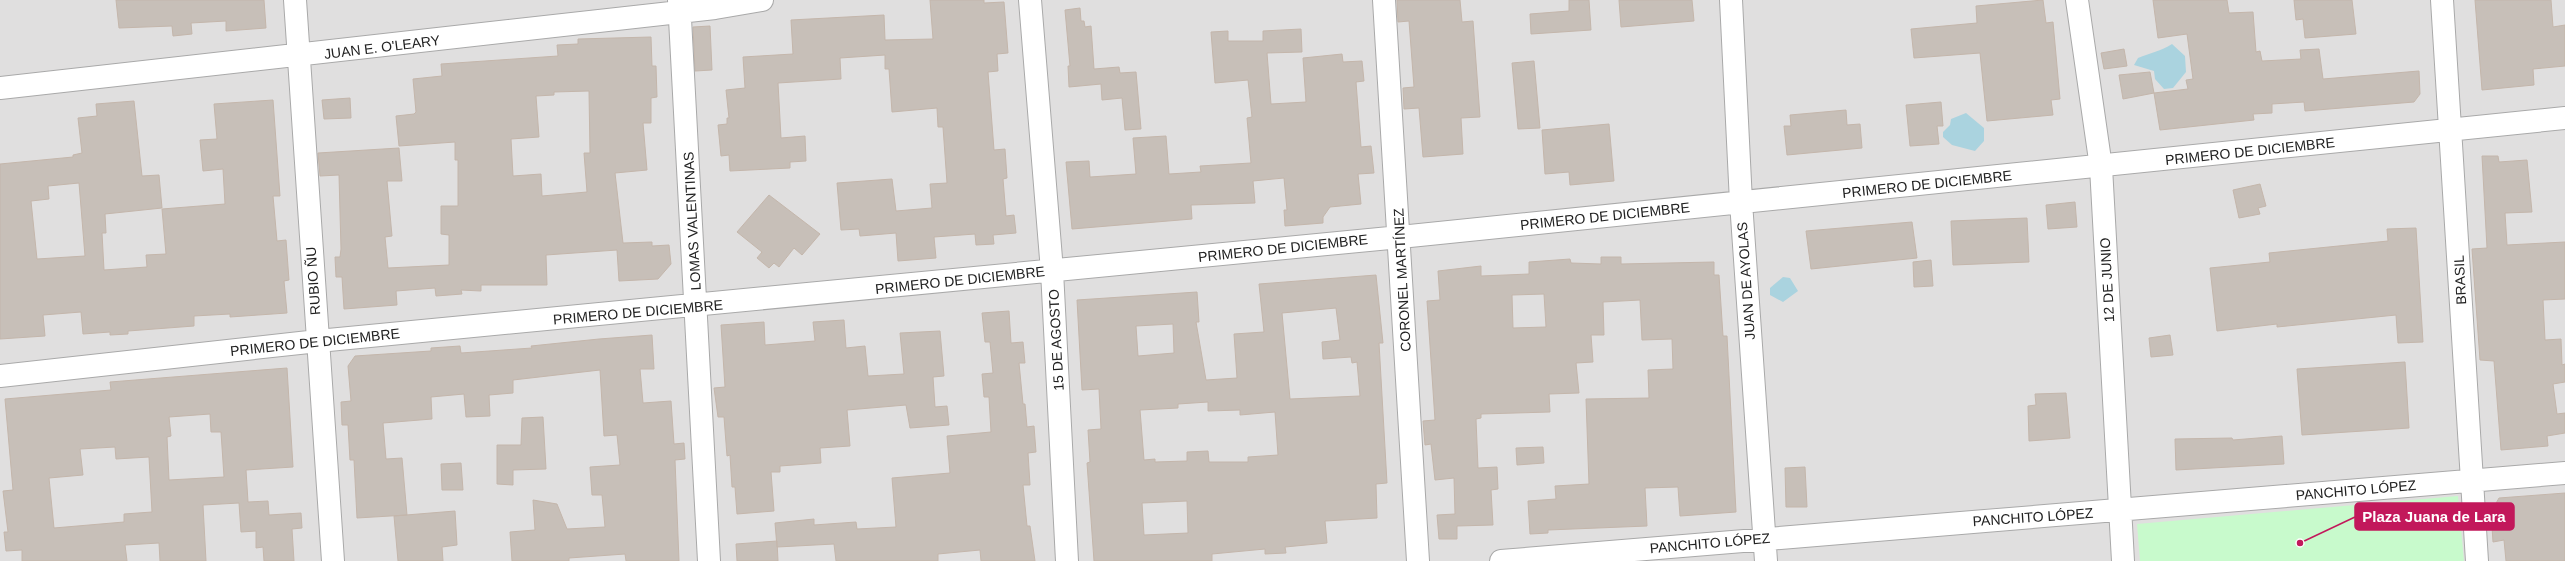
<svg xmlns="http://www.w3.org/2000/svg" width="2565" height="561" viewBox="0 0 2565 561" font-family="Arial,sans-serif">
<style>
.residential{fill:#e0dfdf}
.park{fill:#c8facc}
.water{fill:#aad3df}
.building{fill:#c7bfb8;stroke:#c4b6ab;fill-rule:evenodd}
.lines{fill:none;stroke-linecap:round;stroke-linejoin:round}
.minor-casing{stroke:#a9a9a9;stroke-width:24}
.minor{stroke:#fff;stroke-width:22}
.labels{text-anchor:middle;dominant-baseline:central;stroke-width:3;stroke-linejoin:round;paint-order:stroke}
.street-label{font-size:14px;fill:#222;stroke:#fff}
.leader{fill:none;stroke:#c2185b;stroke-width:1.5}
.callout-dot{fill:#c2185b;stroke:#fff;stroke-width:1.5}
.callout{fill:#c2185b;stroke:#c2185b;stroke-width:1.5}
.callout-label{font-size:15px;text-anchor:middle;font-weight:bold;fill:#fff}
</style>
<rect width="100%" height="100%" fill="#f2efe9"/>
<path class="residential" d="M0,0H2565V561H0Z"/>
<path class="park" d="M2458,496L2464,561H2140L2137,524Z"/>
<path class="water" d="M2172,44L2185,56L2186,72L2173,88L2164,89L2155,79L2154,71L2134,65L2138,58C2150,53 2161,51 2172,44Z
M1966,113L1984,128V141L1975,151L1952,145L1943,137V132L1950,125L1951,119Z
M1783,277L1790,278L1798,291L1783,302L1770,295V288Z"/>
<path class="building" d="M116,0H264L266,28L226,31V21L191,23L192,34L173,36L172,26L119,28Z
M930,0H984V3L1004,2L1008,53L997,54L998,71L988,72L994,150L1005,149L1007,178L1003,179L1006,216L1014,215L1016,233L993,235L994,244L976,245L975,234L934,237L936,258L898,261L896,233L860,236L859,229L841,230L837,183L892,179L896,211L932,208L930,184L947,183L943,127H938L937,108L892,112L889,69H885V55L840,58L841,79L778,83L781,138L805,136L806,161L790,162V168L730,171L729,155L721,156L718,125L727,124V118H729L726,90L745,88L743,57L793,54L791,20L884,15L885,40L933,39Z
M1397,0H1460L1462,22L1473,21L1480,117L1461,118L1463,154L1423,157L1419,108L1404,109L1403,88L1414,87L1409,21L1398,22Z
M1569,0H1589L1591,30L1531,34L1530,14L1569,11Z
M1619,0H1692L1694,21L1621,27Z
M2043,0L2046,23L2053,22L2060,99L2051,100L2053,115L1987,121L1980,53L1914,58L1911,29L1977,23L1976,6Z
M2153,0H2227L2229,13L2253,12L2256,52L2260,51L2262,61L2301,59L2300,50L2319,49L2323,79L2419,71L2420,94L2414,102L2305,111L2304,102L2272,104V113L2253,114L2254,120L2160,130L2154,93L2188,89L2186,80L2193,79L2187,34L2158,38Z
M2294,0H2352L2356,34L2305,38L2303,19L2296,20Z
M2475,0H2551L2553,27L2565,25V66L2533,69L2534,85L2482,90Z
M1080,8L1081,21H1084L1085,27L1091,26L1094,69L1119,67L1120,73L1136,72L1141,129L1125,130L1122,98L1102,100L1101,84L1069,87L1068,66H1070L1065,10Z
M710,26L712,70L695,71L693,27Z
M1301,29L1302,52L1267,53L1271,104L1306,102L1303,58L1342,54L1343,62L1362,61L1364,81L1356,82L1361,147L1371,146L1374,173L1358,174L1361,204L1330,207L1323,217V223L1285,226L1284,210H1287L1284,178L1253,181L1255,203L1191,205L1192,219L1072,229L1066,162L1089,161L1090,177L1136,174L1133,138L1166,136L1169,174L1201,172L1200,166L1251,163L1247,118L1252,117L1248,80L1215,83L1211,32L1228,31V41H1263V31Z
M651,37L652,66H656L657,97L651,98V123H643L647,170L615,173L623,243L652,242V246L669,245L671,264L658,279L619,281L617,250L546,255L547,285H481V291L461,290L462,294L436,296L435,288L396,291L397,305L344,309L342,277H336L335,257H340L341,249L339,175L320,176L318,153L399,148L402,181H387L392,236L385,237L388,268L449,265V235L441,234V206H458V160H455V142L399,146L396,116L414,114L416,112L413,79L442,76L441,64L558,56L557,45L578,44V39ZM589,91L590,153H584L587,192L542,196L541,174L513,176L511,139L539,137L536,96L554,95V92Z
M2124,49L2127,66L2104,69L2101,53Z
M1534,61L1540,128L1518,129L1512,63Z
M2150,72L2154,93L2123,99L2119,75Z
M350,98L351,118L324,119L322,100Z
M273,100L280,196H273L277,241L286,240L289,280L284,281L287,313L230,317V314L194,316V326L128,331V334L110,335V332L83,334L81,312L43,315L45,336L0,339V164L73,157V155L82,153L78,118L97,116L96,104L134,101L142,176L159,175L162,208L105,214L106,233H102L104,270L147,267L146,255L166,254L162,209L225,204L223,169L203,171L200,140L217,139L214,104ZM79,183L85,256L37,259L31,201L49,199L48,186Z
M1941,102L1943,126H1937L1939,144L1910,146L1906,105Z
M1846,110L1847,125L1860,124L1862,148L1787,155L1784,126H1791L1790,115Z
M1609,124L1614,181L1570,185L1569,172L1545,174L1542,130Z
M2482,156H2498L2499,162L2527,160L2532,212L2505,213L2507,245L2565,242V299L2543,300L2545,340L2561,339L2562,365L2565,364V382L2553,384L2557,414L2565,413V433L2547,436L2548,446L2501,450L2494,361L2480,360L2472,249L2487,248Z
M2260,184L2266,206L2258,208L2260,214L2239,218L2233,190Z
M769,195L820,234L802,255L794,248L779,267L774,263L769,268L757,258L762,252L737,232Z
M2075,202L2077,227L2048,229L2046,205Z
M2027,218L2029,262L1953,265L1951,221Z
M1912,222L1917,258L1811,269L1806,231Z
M2416,228L2423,342L2398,343L2396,315L2277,327V324L2217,331L2210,268L2270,262L2269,253L2388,241L2387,229Z
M1601,257H1621V264L1714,262V275H1719L1723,336H1727L1736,512L1680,516L1678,487L1645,488L1647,526L1548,530V533L1530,534L1528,501L1556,499L1555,486L1589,484L1586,399L1649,398L1648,370L1673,369L1672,339L1642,340L1640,300L1603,302L1604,335H1591L1593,362L1576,363L1579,393L1549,394L1550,412L1481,414V418L1476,419L1478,468L1497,467L1498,489L1491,490L1493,525L1457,526V539H1439L1437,515L1455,514L1454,478L1435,480L1431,444L1425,445L1423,421L1435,420L1427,301L1440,300L1438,271L1481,266V276L1529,274V262L1570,259L1571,263L1601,264ZM1544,294L1546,327L1513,328L1512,295Z
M1931,260L1933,286L1914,287L1913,262Z
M1376,275L1383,343H1379L1387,483L1376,484L1377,518L1325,521L1327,543L1285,547L1286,553L1265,554V549L1212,554V561H1094L1087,463L1090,462L1088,430L1101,429L1099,389L1082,390L1077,300L1197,292L1199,322H1196L1206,380L1237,378L1234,334L1264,332L1259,284ZM1336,308L1340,340L1322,342L1323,359L1351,357L1352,363L1357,362L1360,396L1290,399L1282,313ZM1173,324L1174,353L1138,356L1136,326ZM1208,402V411L1240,410V415L1275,412L1278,455L1248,457V462H1209L1208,451L1187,452V461L1155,462V459L1144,460L1140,410L1178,408V404ZM1187,501L1188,533L1144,535L1142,503Z
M1009,311L1011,343L1023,342L1025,363H1019L1023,404H1025L1027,427L1034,426L1036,452L1028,453L1030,485H1023L1027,526H1030L1035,561H981L980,550L938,554V561H836L834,544L777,547L775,523L814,519V525L856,522L857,529L896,527L892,478L950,473L947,436L991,432L989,397H984L982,374L993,373L990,342H985L982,313Z
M844,320L846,348L865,346L868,376L904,374L900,333L940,331L944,376L933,377L935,407L947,406L949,425L910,428L906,405L847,410L850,446L820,448L821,463L780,466V472H771L774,511L737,514L735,487H732L730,455L727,456L724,417H718L714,388L725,387L721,325L764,322L765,345L815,341L813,322Z
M652,335L654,369H640L643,403L671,401L674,444L684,443L685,459L675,460L679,561H626L625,554L569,558V561H512L510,532L535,530L533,500L557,504L567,529L605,527L602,495H592L590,467L620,465L617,435L604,436L600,370L513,380V393L489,395L490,416L466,417L464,394L431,397L432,419L383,423L386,459L402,458L407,515L357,518L354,460H350L348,425H342L341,402L351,401L348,366L355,356L431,351V348L460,346L461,353L532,348L531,346L599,339Z
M2170,335L2173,355L2151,357L2149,338Z
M2405,362L2409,428L2302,435L2297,369Z
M287,368L293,467L246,470L248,502L268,501L269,515L301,513L302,528L292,529L294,561H264L263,547L256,548V531L241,532L239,503L203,505L206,561H160L159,543L125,545L127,561H22V550L6,551L4,532H8L3,491L13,490L5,399L111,390L110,382ZM210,414L211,432H221L224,477L169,480L167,437L171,436L169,417ZM115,447L116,459L149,457L152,512L124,514V522L54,528L49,478L83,475L80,449Z
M2066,393L2070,438L2029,441L2028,406L2036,405L2035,394Z
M543,417L546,469L513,470V485L497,484V445H521L522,418Z
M2282,436L2284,464L2176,470L2175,439L2232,438L2233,440Z
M1543,447L1544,463L1517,465L1516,448Z
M461,463L463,490H442L441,464Z
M1805,467L1807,507H1786L1785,468Z
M2565,493V561H2506L2504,540L2493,542L2491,512L2499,498Z
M455,511L457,545L442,547L443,561H398L394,516Z
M777,541L778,561H737L736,544Z"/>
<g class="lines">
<g class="minor-casing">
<path id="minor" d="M295,0L333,561
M679,0L709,561
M1030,0L1052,271L1067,561
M1384,0L1418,561
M1731,0L1741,202L1766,561
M2077,0L2101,167L2123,561
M2442,0L2477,561
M0,88L715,8L762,0
M0,376L318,341L1400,237L2565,118
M1501,561L2565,473"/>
</g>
<use href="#minor" class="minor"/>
</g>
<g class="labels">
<g class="street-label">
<text transform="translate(382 47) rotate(-7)">JUAN E. O'LEARY</text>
<text transform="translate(2250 151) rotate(-6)">PRIMERO DE DICIEMBRE</text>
<text transform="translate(1927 184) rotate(-6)">PRIMERO DE DICIEMBRE</text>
<text transform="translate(1605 216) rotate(-6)">PRIMERO DE DICIEMBRE</text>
<text transform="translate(692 221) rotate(-93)">LOMAS VALENTINAS</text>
<text transform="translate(1283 248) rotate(-6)">PRIMERO DE DICIEMBRE</text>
<text transform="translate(960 280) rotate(-6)">PRIMERO DE DICIEMBRE</text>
<text transform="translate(1402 280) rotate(-93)">CORONEL MARTÍNEZ</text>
<text transform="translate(2107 280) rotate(-93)">12 DE JUNIO</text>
<text transform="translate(2460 280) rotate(-93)">BRASIL</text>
<text transform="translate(313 281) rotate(-94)">RUBIO ÑU</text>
<text transform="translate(1746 281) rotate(-94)">JUAN DE AYOLAS</text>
<text transform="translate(638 312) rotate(-5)">PRIMERO DE DICIEMBRE</text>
<text transform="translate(1056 340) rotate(-93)">15 DE AGOSTO</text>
<text transform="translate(315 342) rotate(-6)">PRIMERO DE DICIEMBRE</text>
<text transform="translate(2356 490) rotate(-5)">PANCHITO LÓPEZ</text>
<text transform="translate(2033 517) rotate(-4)">PANCHITO LÓPEZ</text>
<text transform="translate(1710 543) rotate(-5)">PANCHITO LÓPEZ</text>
</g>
</g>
<path class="leader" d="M2300 543L2355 517"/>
<circle class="callout-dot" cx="2300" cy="543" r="4"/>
<rect class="callout" x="2355" y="503" width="159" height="27" rx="4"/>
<g class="callout-label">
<text x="2434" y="522">Plaza Juana de Lara</text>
</g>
</svg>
